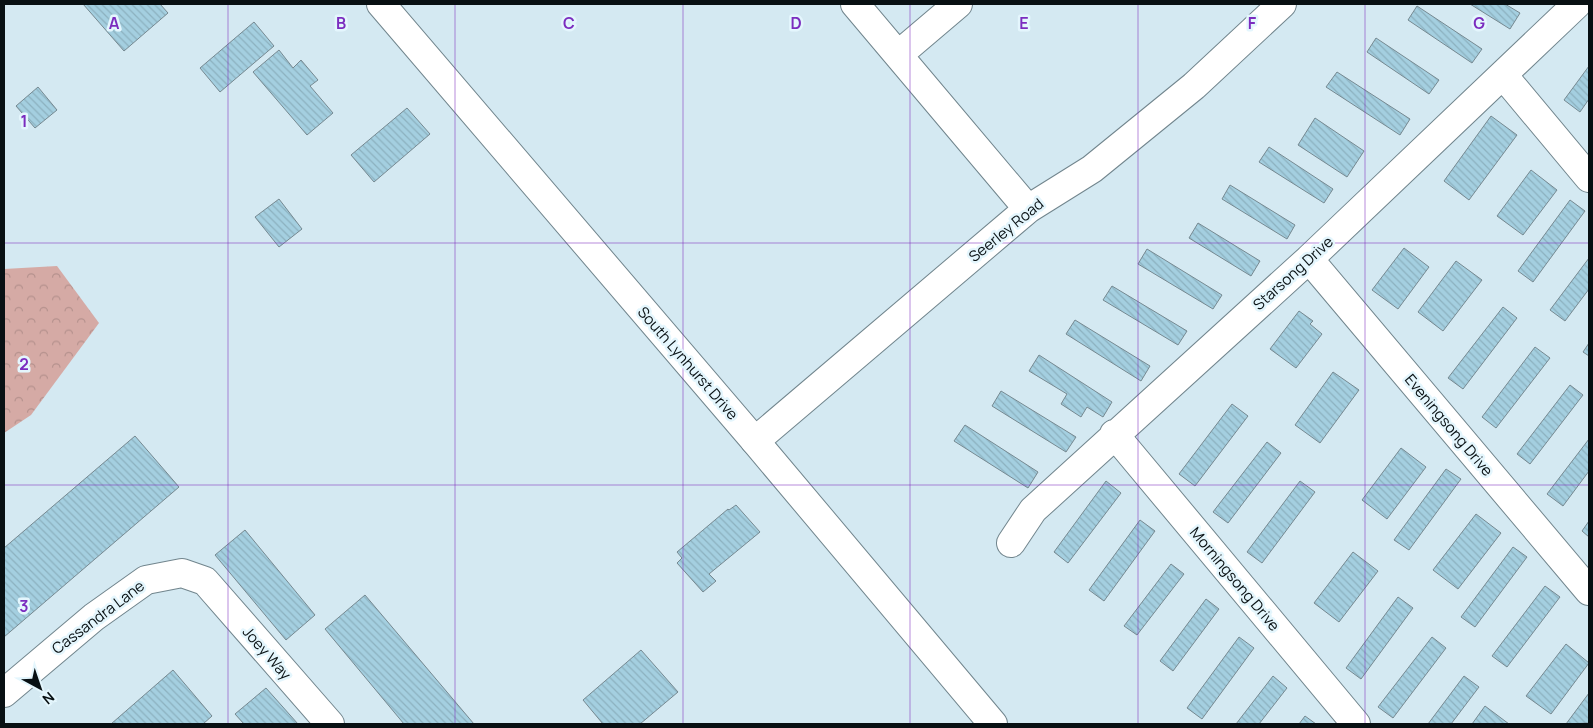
<svg xmlns="http://www.w3.org/2000/svg" width="1593" height="728" viewBox="0 0 1593 728" font-family="Manrope,sans-serif">
<style>
.forest{fill:url(#forest-crowns)}
.building{fill:url(#building-back-hatch);stroke:#768991}
.lines{fill:none;stroke-linecap:round;stroke-linejoin:round}
.minor-casing{stroke:#71858d;stroke-width:30}
.major-casing{stroke:#71858d;stroke-width:30}
.minor{stroke:#fff;stroke-width:28}
.major{stroke:#fff;stroke-width:28}
.grid{fill:none;stroke:#7b2cbf;stroke-width:1;stroke-opacity:0.55}
.labels{text-anchor:middle;dominant-baseline:central;stroke-width:5;stroke-linejoin:round;paint-order:stroke}
.street-label{font-size:15px;fill:#081013;stroke:#e4f6fd}
.grid-label{font-size:16px;text-anchor:middle;font-weight:bold;fill:#7b2cbf;stroke:#e4f6fd;stroke-width:5;stroke-linejoin:round;paint-order:stroke}
</style>
<defs>
<pattern id="forest-crowns" width="20" height="18" patternUnits="userSpaceOnUse" patternTransform="scale(1.25)"><rect width="20" height="18" fill="#d5aaa5"/><path d="M2 6a3 3 0 1 1 6 0M12 15a3 3 0 1 1 6 0" fill="none" stroke="#b5918d"/></pattern>
<pattern id="building-back-hatch" width="6" height="6" patternUnits="userSpaceOnUse" patternTransform="scale(1.25)"><rect width="6" height="6" fill="#a4cfe0"/><path d="M-1 5l2 2M0 0l6 6M5-1l2 2" fill="none" stroke="#8cb1bf"/></pattern>
</defs>
<rect width="100%" height="100%" fill="#d4e9f2"/>
<path class="forest" d="M57,266L99,323L31,415L4,433V269Z"/>
<path class="building" d="M83,4H160L168,13L124,51Z
M1470,4H1505L1520,13L1510,29Z
M1417,6L1482,49L1472,63L1408,20Z
M254,22L274,46L220,92L200,68Z
M1376,38L1439,80L1429,94L1367,52Z
M279,50L293,68L301,60L318,80L310,86L333,113L307,135L253,72Z
M1589,66V99L1580,112L1564,100Z
M1337,72L1410,119L1400,135L1326,87Z
M38,87L57,110L35,128L16,106Z
M407,108L430,134L374,182L351,155Z
M1491,116L1517,135L1469,200L1444,181Z
M1315,118L1364,151L1347,177L1298,145Z
M1269,147L1333,189L1324,203L1259,162Z
M1531,170L1557,190L1523,235L1497,216Z
M1230,185L1295,225L1287,239L1222,199Z
M279,199L302,229L279,247L255,217Z
M1570,200L1585,211L1533,282L1518,271Z
M1198,223L1260,261L1251,276L1189,238Z
M1404,248L1429,267L1398,309L1372,290Z
M1147,249L1222,295L1213,309L1138,264Z
M1589,258V289L1565,321L1550,310Z
M1456,261L1482,280L1443,331L1418,312Z
M1112,286L1187,331L1178,345L1103,300Z
M1503,307L1517,318L1463,389L1448,378Z
M1299,311L1313,321L1310,324L1322,334L1296,368L1270,349Z
M1075,320L1150,366L1141,381L1066,334Z
M1589,343V356L1583,352Z
M1535,347L1550,358L1496,428L1482,417Z
M1039,355L1112,402L1103,417L1087,407L1081,417L1061,404L1067,394L1029,371Z
M1333,372L1359,390L1320,443L1295,425Z
M1570,385L1583,395L1530,464L1517,454Z
M1001,391L1076,437L1066,452L992,406Z
M1232,404L1248,416L1195,486L1179,474Z
M965,425L1038,472L1028,488L954,441Z
M135,436L179,487L4,637V548Z
M1589,439V471L1563,506L1547,494Z
M1267,442L1281,453L1228,523L1213,512Z
M1401,448L1426,467L1387,519L1362,500Z
M1446,469L1461,479L1409,550L1394,540Z
M1106,481L1121,493L1068,563L1054,552Z
M1300,481L1315,492L1262,563L1247,552Z
M736,505L760,532L709,574L716,581L703,592L677,563L682,558L677,552L728,509L729,510Z
M1476,514L1501,533L1458,589L1433,570Z
M1140,520L1155,531L1104,601L1089,590Z
M1589,521V537L1582,531Z
M245,530L315,615L286,640L215,555Z
M1513,547L1527,557L1475,627L1461,617Z
M1353,552L1378,571L1339,622L1314,603Z
M1171,564L1184,574L1137,635L1124,626Z
M1545,586L1560,597L1507,667L1492,656Z
M365,595L474,724H404L325,629Z
M1398,597L1413,608L1361,679L1346,668Z
M1206,599L1219,609L1173,671L1160,661Z
M1239,637L1254,648L1202,719L1187,708Z
M1432,637L1446,648L1393,718L1378,707Z
M1566,644L1589,663L1551,714L1526,696Z
M641,650L678,692L640,724H603L583,700Z
M173,670L212,716L203,724H111Z
M1273,676L1287,688L1259,724H1236Z
M1464,676L1479,687L1451,724H1428Z
M266,688L298,724H244L235,714Z
M1589,693V723L1566,724Z
M1485,706L1509,724H1472Z
M1305,716L1316,724H1299Z"/>
<g class="lines">
<g class="minor-casing">
<path id="minor" d="M855,4L898,55
M958,4L898,55L1028,209
M1503,75L1589,178
M1309,259L1589,591
M1114,434L1356,724
M755,441L1028,209L1092,169L1194,86L1282,4
M1011,543L1033,510L1309,259L1577,4
M4,693L94,617L146,580L182,573L205,581L330,724"/>
</g>
<g class="major-casing">
<path id="major" d="M381,4L755,441L993,724"/>
</g>
<use href="#minor" class="minor"/>
<use href="#major" class="major"/>
</g>
<path class="grid" d="M228,4V724M455,4V724M683,4V724M910,4V724M1138,4V724M1365,4V724M4,243H1589M4,485H1589"/>
<g class="labels">
<g class="street-label">
<text transform="translate(1006 230) rotate(-39)">Seerley Road</text>
<text transform="translate(1293 273) rotate(-42)">Starsong Drive</text>
<text transform="translate(688 363) rotate(49)">South Lynhurst Drive</text>
<text transform="translate(1449 425) rotate(50)">Eveningsong Drive</text>
<text transform="translate(1235 579) rotate(50)">Morningsong Drive</text>
<text transform="translate(98 617) rotate(-37)">Cassandra Lane</text>
<text transform="translate(267 653) rotate(49)">Joey Way</text>
</g>
</g>
<g class="grid-label">
<text x="114" y="29">A</text>
<text x="341" y="29">B</text>
<text x="569" y="29">C</text>
<text x="796" y="29">D</text>
<text x="1024" y="29">E</text>
<text x="1252" y="29">F</text>
<text x="1479" y="29">G</text>
<text x="24" y="127">1</text>
<text x="24" y="370">2</text>
<text x="24" y="612">3</text>
</g>
<rect width="1593" height="728" fill="none" stroke="#081013" stroke-width="10"/>
<g transform="translate(40 688) rotate(140)" stroke="#e4f6fd" stroke-width="4" paint-order="stroke">
<path d="M0-4L9 19L0 12L-9 19Z" fill="#081013"/>
<text y="-8" font-size="14" font-weight="bold" text-anchor="middle" fill="#081013">N</text>
</g>
</svg>
